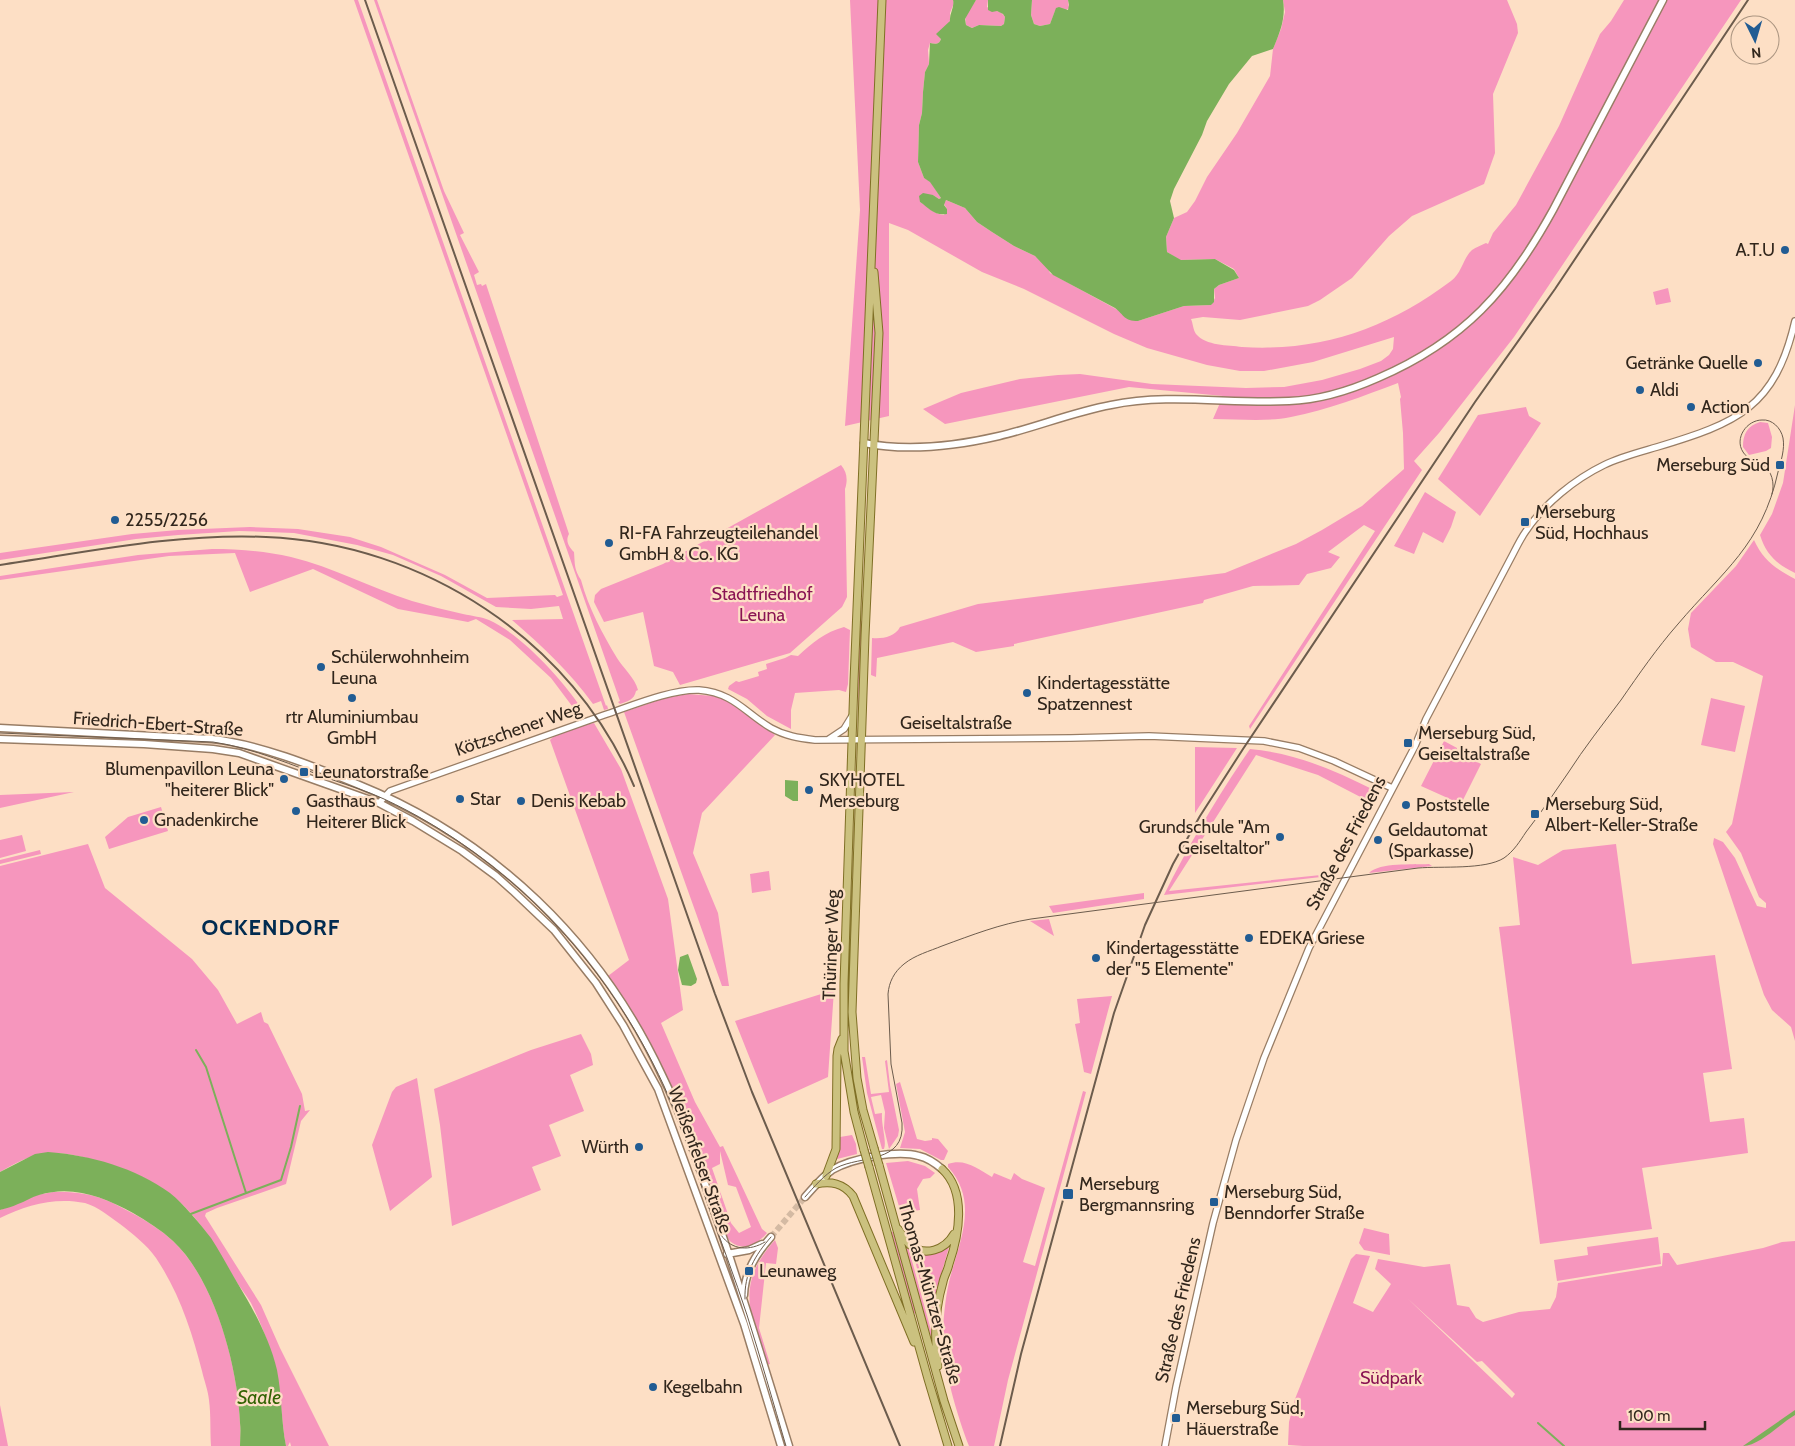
<svg xmlns="http://www.w3.org/2000/svg" width="1795" height="1446" viewBox="0 0 1795 1446" font-family="Cabin,sans-serif">
<style>
.green{fill:#f696bd;fill-rule:evenodd}
.water{fill:#7cb05a}
.lines{fill:none;stroke-linecap:round;stroke-linejoin:round}
.stream{stroke:#7cb05a;stroke-width:2}
.secondary-tunnel{stroke:#d4baa3;stroke-width:6;stroke-dasharray:6 3;stroke-linecap:butt}
.tertiary-casing{stroke:#987d65;stroke-width:8}
.secondary-casing{stroke:#987d65;stroke-width:9}
.primary-casing{stroke:#7f6f25;stroke-width:9}
.tertiary{stroke:#fff;stroke-width:5.5}
.secondary{stroke:#fff;stroke-width:6}
.primary{stroke:#cbc17f;stroke-width:7}
.tram{stroke:#6c5c4d;stroke-width:1}
.rail{stroke:#6c5c4d;stroke-width:2}
.primary-bridge-casing{stroke:#7f6f25;stroke-width:9;stroke-linecap:butt}
.primary-bridge{stroke:#cbc17f;stroke-width:7}
.poi-dot{fill:#215c93;stroke:#fddfc5;stroke-width:2}
.labels{text-anchor:middle;dominant-baseline:central;stroke-width:4.5;stroke-linejoin:round;paint-order:stroke}
.poi-label{font-size:18px;fill:#31261c;stroke:#fddfc5;text-anchor:start}
.park-label{font-size:18px;fill:#8a1453;stroke:#fddfc5}
.street-label{font-size:18px;fill:#31261c;stroke:#fddfc5}
.water-label{font-size:19px;font-style:italic;fill:#336303;stroke:#fddfc5}
.district-label{font-size:22px;font-weight:bold;letter-spacing:1px;fill:#012b50;stroke:#fddfc5}
</style>
<rect width="100%" height="100%" fill="#fddfc5"/>
<path class="green" d="M354,0H358L606,706L607,705L608,709L604,710L601,701L593,704C570,672 542,646 512,620L563,619L559,606L531,609L496,607L441,576L393,555L357,545L294,533L239,531L178,535L136,539L0,560V553L132,534L178,530L250,527L298,529L350,537L381,547L445,575L487,598L555,595L557,597L563,595Z
M374,0H377L444,191L464,233L460,235L479,272L474,275L477,285L481,284L482,286L486,284L569,534C565,541 569,547 574,552C575,565 574,569 581,580C589,609 602,633 617,658C623,668 635,678 638,690L636,691C634,700 628,701 620,704L618,702L620,701Z
M850,0H953L954,3L950,13V21L940,36L941,39C939,45 935,44 930,43L928,50L929,64L925,72L923,92L922,113L919,125L918,162L924,178L930,181L941,198L939,199L933,195L920,202C929,207 933,214 944,215L947,209L944,204L946,200L965,208L977,222L992,232L1014,246L1035,256L1048,268L1050,273L1138,321L1184,306L1211,305L1215,298L1214,289L1219,285L1239,278L1234,269L1215,259L1180,260L1167,252L1166,237L1174,218L1187,212L1195,201L1207,177L1237,133L1270,76L1273,49L1281,29L1285,12L1283,0H1507L1517,24L1518,33L1493,94L1495,153L1484,184L1412,216L1389,236L1352,278L1320,300L1308,306L1240,320L1203,317L1191,319C1193,323 1193,330 1196,334C1206,346 1228,345 1242,347C1322,352 1388,328 1451,281C1462,273 1463,258 1472,250C1476,247 1482,245 1486,243L1488,244L1493,233L1516,205L1559,126L1600,34L1611,21L1624,0H1741L1514,337L1439,433L1414,461L1422,470L1250,729L1249,726L1375,531L1364,525L1328,552L1340,557L1331,568L1307,574L1299,585L1253,586L1204,600L1203,603L1014,644V646L976,652L953,642L877,658L876,677L871,675L872,638C882,639 895,637 900,627L978,604L1225,573L1296,544L1322,530L1362,506L1404,469L1403,433L1400,399L1401,397L1398,383C1363,396 1328,410 1291,417C1266,422 1239,419 1213,419L1223,396L1129,387L945,424L923,409L961,393L1020,379L1058,375L1080,374L1152,384L1246,388L1284,387L1322,380L1360,369L1381,361L1389,355L1393,349L1394,337L1313,362L1264,371H1240L1207,365L1147,348L1114,334L1024,289L982,272L908,230L889,223V416L845,426L860,210Z
M976,0H988L987,7C993,11 1001,10 1005,17L1004,24L1001,26L979,25L972,28L966,25L965,16Z
M1032,0H1068L1069,8L1066,10L1055,11L1050,24L1040,26L1034,24L1031,15Z
M1668,288L1671,302L1656,305L1653,292Z
M1795,405V573C1776,564 1766,554 1760,535L1772,514L1783,483Z
M1526,407L1529,416L1541,423L1480,516L1438,479L1478,415Z
M1760,422L1768,423L1772,437L1771,448L1766,451L1749,455L1743,447C1743,434 1747,426 1760,422Z
M841,465C847,472 848,480 845,489L847,597L842,607L790,653L680,685L673,672L654,666L643,612L604,622L594,602L595,595L601,589L663,564Z
M1425,492L1456,512L1451,527L1443,543L1423,532L1414,554L1394,546Z
M1754,540C1763,560 1776,569 1795,579V1041L1791,1027L1772,1010L1764,995L1713,844L1714,838L1723,842L1735,858L1757,906L1766,908V903L1759,897L1741,853L1726,832L1732,824L1763,676L1733,662H1716L1691,647L1688,629L1691,613L1736,566Z
M212,549C239,549 265,551 291,557C333,567 371,588 412,601C429,606 446,610 463,614C472,616 482,617 489,620C522,635 562,679 582,709L578,714L551,678L510,640L476,619L468,622L398,609L313,569L250,592L235,553L169,556L0,580V576L138,555Z
M859,620L862,621L859,729L858,676Z
M844,627L850,630L848,684L846,692L839,690L795,693L791,710V729L767,716L747,699L728,689L729,686L736,681L739,682L759,676L758,672L767,669L766,664L785,658L791,655L798,656C812,643 825,632 844,627Z
M688,694L714,696L726,700L775,735L702,813L693,853L718,913L729,986H722L624,712L665,698Z
M1711,698L1745,706L1735,752L1701,745Z
M594,723L621,769L668,899L683,1010L661,1023L695,1102L720,1147L723,1146L762,1229L767,1233C758,1244 744,1252 731,1242C722,1235 712,1190 707,1178C693,1138 677,1095 658,1058C643,1030 625,1003 608,976L629,960L550,740C557,732 583,725 594,723ZM720,1151L728,1185L736,1187L751,1227L739,1233L731,1223L712,1168L720,1164Z
M1444,741L1457,748V751L1481,764L1461,804L1421,786Z
M1195,747L1237,748L1195,813Z
M1250,749C1295,753 1334,770 1374,790L1377,796L1374,804L1318,775L1256,755L1169,891L1321,875V877L1164,895C1189,844 1218,796 1250,749Z
M74,792L0,808V795Z
M161,807L168,831L109,849L105,837L128,817Z
M22,835L26,851L0,858V840Z
M88,844L105,888L192,959L218,990L237,1024L261,1012L264,1022L268,1024L302,1094L305,1111L310,1110L301,1121L286,1184L217,1208L206,1213L205,1216L261,1305L280,1348L329,1446H291L290,1442L288,1446H286C280,1414 282,1380 270,1349C265,1334 258,1317 251,1303C246,1295 239,1286 234,1278C217,1248 198,1215 170,1194C149,1178 122,1167 98,1161C53,1149 40,1149 0,1172V866Z
M1616,844L1632,964L1715,955L1732,1069L1703,1073L1710,1122L1744,1118L1748,1153L1642,1168L1652,1229L1540,1244L1499,927L1520,925L1513,857L1538,865L1563,850Z
M40,850L41,854L0,864V860Z
M1429,864L1432,866L1369,873C1380,862 1413,865 1429,864Z
M769,871L771,890L752,893L750,874Z
M1144,893V899L1053,913L1049,906Z
M1049,919L1054,936L1030,921Z
M834,990L828,1077L768,1104L735,1021Z
M1112,996L1091,1074L1084,1072L1075,1024L1080,1023L1077,999Z
M581,1034L591,1054L593,1065L570,1075L584,1111L549,1125L561,1156L532,1167L541,1190L452,1226L440,1125L434,1089L531,1050Z
M862,1057H865L871,1094L889,1092L885,1061L887,1060L890,1085L899,1130L898,1136L889,1149L884,1128L885,1112L881,1095L871,1097L875,1114L882,1113C881,1125 887,1141 884,1149H882L867,1093Z
M417,1078L432,1177L390,1211L372,1145L392,1092L396,1087Z
M900,1082L917,1139L925,1141L932,1140V1138L938,1139L948,1151L944,1160H941L920,1149L900,1148L905,1132L896,1084Z
M1083,1091L1086,1092L1008,1380L994,1446H969C958,1418 943,1368 943,1339C943,1320 945,1300 949,1282C959,1242 980,1202 948,1167V1164C965,1158 978,1169 992,1177L994,1173L1011,1180L1014,1173L1022,1179L1045,1188L1023,1262L1035,1266Z
M852,1135L856,1144L857,1154L837,1159L840,1137Z
M908,1161L925,1166L935,1173L930,1178L923,1179L917,1189L920,1210L901,1213L886,1163Z
M53,1192C87,1191 104,1197 132,1213C147,1221 161,1230 173,1241C215,1280 238,1367 240,1423C241,1431 240,1438 240,1446H211C210,1431 211,1415 209,1400C208,1390 204,1380 202,1371C192,1332 179,1292 156,1258C147,1245 133,1234 120,1224C109,1216 98,1207 85,1203C55,1197 26,1205 0,1218V1210L37,1195Z
M1364,1228L1389,1234L1390,1255L1364,1250L1359,1243Z
M890,1232H893L916,1313L913,1314Z
M1658,1237L1661,1264L1557,1281L1554,1260L1588,1255L1587,1247Z
M775,1240L778,1248L776,1264L766,1263L759,1328L770,1364L766,1365C751,1313 734,1286 775,1240Z
M1795,1241V1446H1303L1288,1445L1289,1422L1295,1399L1351,1259L1356,1254L1370,1256L1353,1303L1373,1312L1391,1284L1375,1269L1378,1259L1424,1267L1450,1264L1457,1305L1469,1307L1476,1318L1483,1322L1519,1312L1550,1309L1556,1297L1558,1283L1662,1266L1663,1253H1669L1677,1265L1763,1248L1782,1242ZM1407,1298L1477,1362L1482,1361L1515,1394L1512,1398Z
M903,1243L908,1246L932,1334L933,1344Z
M949,1247L937,1289L932,1326L912,1249Z
M0,1405L8,1446H0Z"/>
<path class="water" d="M953,0H976L965,19L966,25L972,28L979,25L1001,26L1004,24L1005,17L1003,14L997,11L992,12L988,10V0H1032L1031,15L1034,24L1040,26L1050,24L1056,8L1059,7L1068,10L1069,5L1068,0H1283C1286,18 1280,32 1273,49L1252,56L1229,84L1207,121L1202,135L1174,189L1170,201L1174,218L1166,237L1167,252L1181,260L1215,259L1234,270L1239,278L1219,285L1214,289V302L1211,305L1184,306L1138,321C1124,321 1124,315 1115,308L1053,275L1035,256L1014,246L992,232L977,222L965,208L946,200L944,205L947,209V214C934,216 929,208 920,202L919,196L923,193L933,195L939,199L941,198L930,182L924,178L918,162L919,125L922,113L923,92L925,72L929,64L930,43C935,44 939,45 941,39L936,34L950,21C949,14 955,7 953,0Z
M785,780L798,781V801H793L785,796Z
M688,954L697,979L696,983L691,986L682,985L678,970L680,957Z
M48,1152C90,1155 136,1168 170,1193C184,1204 200,1224 211,1238C221,1253 229,1269 238,1284C254,1310 270,1340 277,1370C282,1395 281,1421 286,1446H240C240,1438 241,1431 240,1423C238,1368 215,1280 173,1241C161,1230 147,1221 133,1213C103,1197 73,1185 39,1195C31,1197 25,1202 18,1204C12,1207 6,1208 0,1210V1172L35,1154Z
M1795,1410V1415C1781,1423 1759,1446 1743,1446Z"/>
<g class="lines">
<path class="stream" d="M196,1050L206,1067L246,1193
M188,1215L281,1180L291,1147L300,1106
M1538,1423L1564,1446"/>
<path class="secondary-tunnel" d="M771,1237L805,1197"/>
<g class="tertiary-casing">
<path id="tertiary" d="M829,739L844,729L852,716
M379,803L390,791C461,766 532,740 604,715C631,706 671,689 699,690C734,693 744,712 771,728C785,736 799,738 815,740L1071,738L1149,736L1264,741L1299,748L1334,761L1392,788
M1165,1446L1176,1387L1213,1223L1236,1140L1264,1058L1309,948L1415,746L1426,719L1513,554C1517,546 1521,538 1526,531C1544,504 1575,479 1604,465C1620,457 1640,452 1657,447C1737,423 1775,408 1795,321"/>
</g>
<g class="secondary-casing">
<path id="secondary" d="M864,443C908,452 956,446 999,436C1037,427 1073,412 1111,405C1169,393 1230,404 1289,401C1319,400 1351,390 1378,378C1464,341 1509,290 1553,210L1663,0
M0,728L212,739C259,744 313,766 357,784C493,839 600,942 662,1075C685,1122 701,1172 718,1222C743,1296 766,1371 789,1446
M0,739L144,744L213,749L239,753L379,803L413,821L462,851L496,876L514,892L554,930L596,983L623,1025L658,1089L744,1324L781,1446
M805,1197C813,1188 822,1177 832,1170C852,1158 897,1150 919,1156C928,1158 935,1163 942,1169
M727,1254L749,1250L762,1244
M744,1295C745,1271 756,1254 771,1237"/>
</g>
<g class="primary-casing">
<path id="primary" d="M874,1148L863,1110L857,1078L852,1012L865,636L879,333L874,272
M864,1150L854,1112L844,1051V984L854,681L882,0
M879,1165L944,1401L959,1446
M869,1167L928,1379L948,1446
M826,1176L836,1149L837,1056L838,1049L842,1039
M816,1184C831,1181 843,1183 853,1196L914,1342
M898,1229C902,1234 905,1240 910,1245C925,1257 945,1250 954,1234
M938,1366C934,1339 935,1309 943,1282C944,1276 948,1270 949,1264C959,1235 967,1192 942,1169"/>
</g>
<use href="#tertiary" class="tertiary"/>
<use href="#secondary" class="secondary"/>
<use href="#primary" class="primary"/>
<path class="tram" d="M0,733L213,742C254,748 294,766 333,780C350,786 367,791 384,799C508,857 607,962 664,1086C681,1124 694,1165 708,1205C721,1242 735,1278 747,1315C761,1359 773,1402 786,1446
M805,1197C814,1187 824,1175 836,1168C861,1155 905,1164 902,1123L891,1064L888,994C889,982 894,972 904,964C915,955 930,951 942,946C972,935 1000,924 1031,919L1418,868C1442,866 1485,870 1504,858C1514,851 1520,841 1526,832C1541,813 1554,793 1568,773C1584,748 1603,724 1621,700C1639,674 1657,648 1678,624C1723,571 1762,545 1778,472C1781,461 1785,449 1783,438C1781,428 1772,419 1762,420C1747,420 1734,438 1743,452C1748,460 1755,460 1762,464C1772,470 1775,484 1772,494
M721,1235C732,1251 750,1251 765,1242
M745,1299C744,1274 755,1255 771,1237"/>
<path class="rail" d="M365,0L715,994L752,1092L900,1446
M0,565C88,552 177,533 266,537C422,543 573,640 634,786
M1000,1446L1021,1354L1114,1013L1145,925L1173,864L1200,816L1243,749L1475,402L1555,289L1748,0"/>
<g class="primary-bridge-casing">
<path id="primary-bridge" d="M874,1148L879,1165
M864,1150L869,1167"/>
</g>
<use href="#primary-bridge" class="primary-bridge"/>
</g>
<g class="poi-dot">
<circle cx="1785" cy="250" r="5"/>
<circle cx="1758" cy="363" r="5"/>
<circle cx="1640" cy="390" r="5"/>
<circle cx="1691" cy="407" r="5"/>
<rect x="1775" y="460" width="10" height="10" rx="2.5"/>
<circle cx="115" cy="520" r="5"/>
<rect x="1520" y="517" width="10" height="10" rx="2.5"/>
<circle cx="609" cy="543" r="5"/>
<circle cx="321" cy="667" r="5"/>
<circle cx="1027" cy="693" r="5"/>
<circle cx="352" cy="698" r="5"/>
<rect x="1403" y="738" width="10" height="10" rx="2.5"/>
<rect x="299" y="767" width="10" height="10" rx="2.5"/>
<circle cx="284" cy="779" r="5"/>
<circle cx="809" cy="790" r="5"/>
<circle cx="460" cy="799" r="5"/>
<circle cx="521" cy="801" r="5"/>
<circle cx="1406" cy="805" r="5"/>
<circle cx="296" cy="811" r="5"/>
<rect x="1530" y="809" width="10" height="10" rx="2.5"/>
<circle cx="144" cy="820" r="5"/>
<circle cx="1280" cy="837" r="5"/>
<circle cx="1378" cy="840" r="5"/>
<circle cx="1249" cy="938" r="5"/>
<circle cx="1096" cy="958" r="5"/>
<circle cx="639" cy="1147" r="5"/>
<rect x="1062" y="1188" width="12" height="12" rx="2.5"/>
<rect x="1209" y="1197" width="10" height="10" rx="2.5"/>
<rect x="744" y="1266" width="10" height="10" rx="2.5"/>
<circle cx="653" cy="1387" r="5"/>
<rect x="1171" y="1413" width="10" height="10" rx="2.5"/>
</g>
<g class="labels">
<g class="poi-label">
<text x="1775" y="250" text-anchor="end">A.T.U</text>
<text x="1748" y="363" text-anchor="end">Getränke Quelle</text>
<text x="1650" y="390">Aldi</text>
<text x="1701" y="407">Action</text>
<text x="1770" y="465" text-anchor="end">Merseburg Süd</text>
<text x="1535" y="512">Merseburg<tspan x="1535" dy="21">Süd, Hochhaus</tspan></text>
<text x="125" y="520">2255/2256</text>
<text x="619" y="533">RI-FA Fahrzeugteilehandel<tspan x="619" dy="21">GmbH &amp; Co. KG</tspan></text>
<text x="331" y="657">Schülerwohnheim<tspan x="331" dy="21">Leuna</tspan></text>
<text x="1037" y="683">Kindertagesstätte<tspan x="1037" dy="21">Spatzennest</tspan></text>
<text x="352" y="717" text-anchor="middle">rtr Aluminiumbau<tspan x="352" dy="21">GmbH</tspan></text>
<text x="1418" y="733">Merseburg Süd,<tspan x="1418" dy="21">Geiseltalstraße</tspan></text>
<text x="274" y="769" text-anchor="end">Blumenpavillon Leuna<tspan x="274" dy="21">"heiterer Blick"</tspan></text>
<text x="314" y="772">Leunatorstraße</text>
<text x="819" y="780">SKYHOTEL<tspan x="819" dy="21">Merseburg</tspan></text>
<text x="470" y="799">Star</text>
<text x="306" y="801">Gasthaus<tspan x="306" dy="21">Heiterer Blick</tspan></text>
<text x="531" y="801">Denis Kebab</text>
<text x="1545" y="804">Merseburg Süd,<tspan x="1545" dy="21">Albert-Keller-Straße</tspan></text>
<text x="1416" y="805">Poststelle</text>
<text x="154" y="820">Gnadenkirche</text>
<text x="1270" y="827" text-anchor="end">Grundschule "Am<tspan x="1270" dy="21">Geiseltaltor"</tspan></text>
<text x="1388" y="830">Geldautomat<tspan x="1388" dy="21">(Sparkasse)</tspan></text>
<text x="1259" y="938">EDEKA Griese</text>
<text x="1106" y="948">Kindertagesstätte<tspan x="1106" dy="21">der "5 Elemente"</tspan></text>
<text x="629" y="1147" text-anchor="end">Würth</text>
<text x="1079" y="1184">Merseburg<tspan x="1079" dy="21">Bergmannsring</tspan></text>
<text x="1224" y="1192">Merseburg Süd,<tspan x="1224" dy="21">Benndorfer Straße</tspan></text>
<text x="759" y="1271">Leunaweg</text>
<text x="663" y="1387">Kegelbahn</text>
<text x="1186" y="1408">Merseburg Süd,<tspan x="1186" dy="21">Häuerstraße</tspan></text>
</g>
<g class="park-label">
<text x="762" y="594">Stadtfriedhof<tspan x="762" dy="21">Leuna</tspan></text>
<text x="1391" y="1378">Südpark</text>
</g>
<g class="street-label">
<text x="956" y="723">Geiseltalstraße</text>
<text transform="translate(158 724) rotate(4)">Friedrich-Ebert-Straße</text>
<text transform="translate(518 729) rotate(-19)">Kötzschener Weg</text>
<text transform="translate(1346 843) rotate(-62)">Straße des Friedens</text>
<text transform="translate(831 945) rotate(-88)">Thüringer Weg</text>
<text transform="translate(700 1160) rotate(70)">Weißenfelser Straße</text>
<text transform="translate(930 1293) rotate(74)">Thomas-Müntzer-Straße</text>
<text transform="translate(1178 1310) rotate(-77)">Straße des Friedens</text>
</g>
<g class="water-label">
<text x="259" y="1397">Saale</text>
</g>
<g class="district-label">
<text x="271" y="927">OCKENDORF</text>
</g>
</g>
<g transform="translate(1755 40) rotate(175)"><circle r="24" fill="#fddfc5" stroke="#ab9581"/>
<path d="M0-4L9 19L0 12L-9 19Z" fill="#215c93"/>
<text y="-8" font-size="14" font-weight="bold" text-anchor="middle" fill="#31261c">N</text>
</g>
<path d="M1620 1421v8h85v-8" fill="none" stroke="#31261c" stroke-width="2.5"/>
<text x="1628" y="1421" font-size="15" fill="#31261c" stroke="#fddfc5" stroke-width="4" paint-order="stroke">100 m</text>
</svg>
